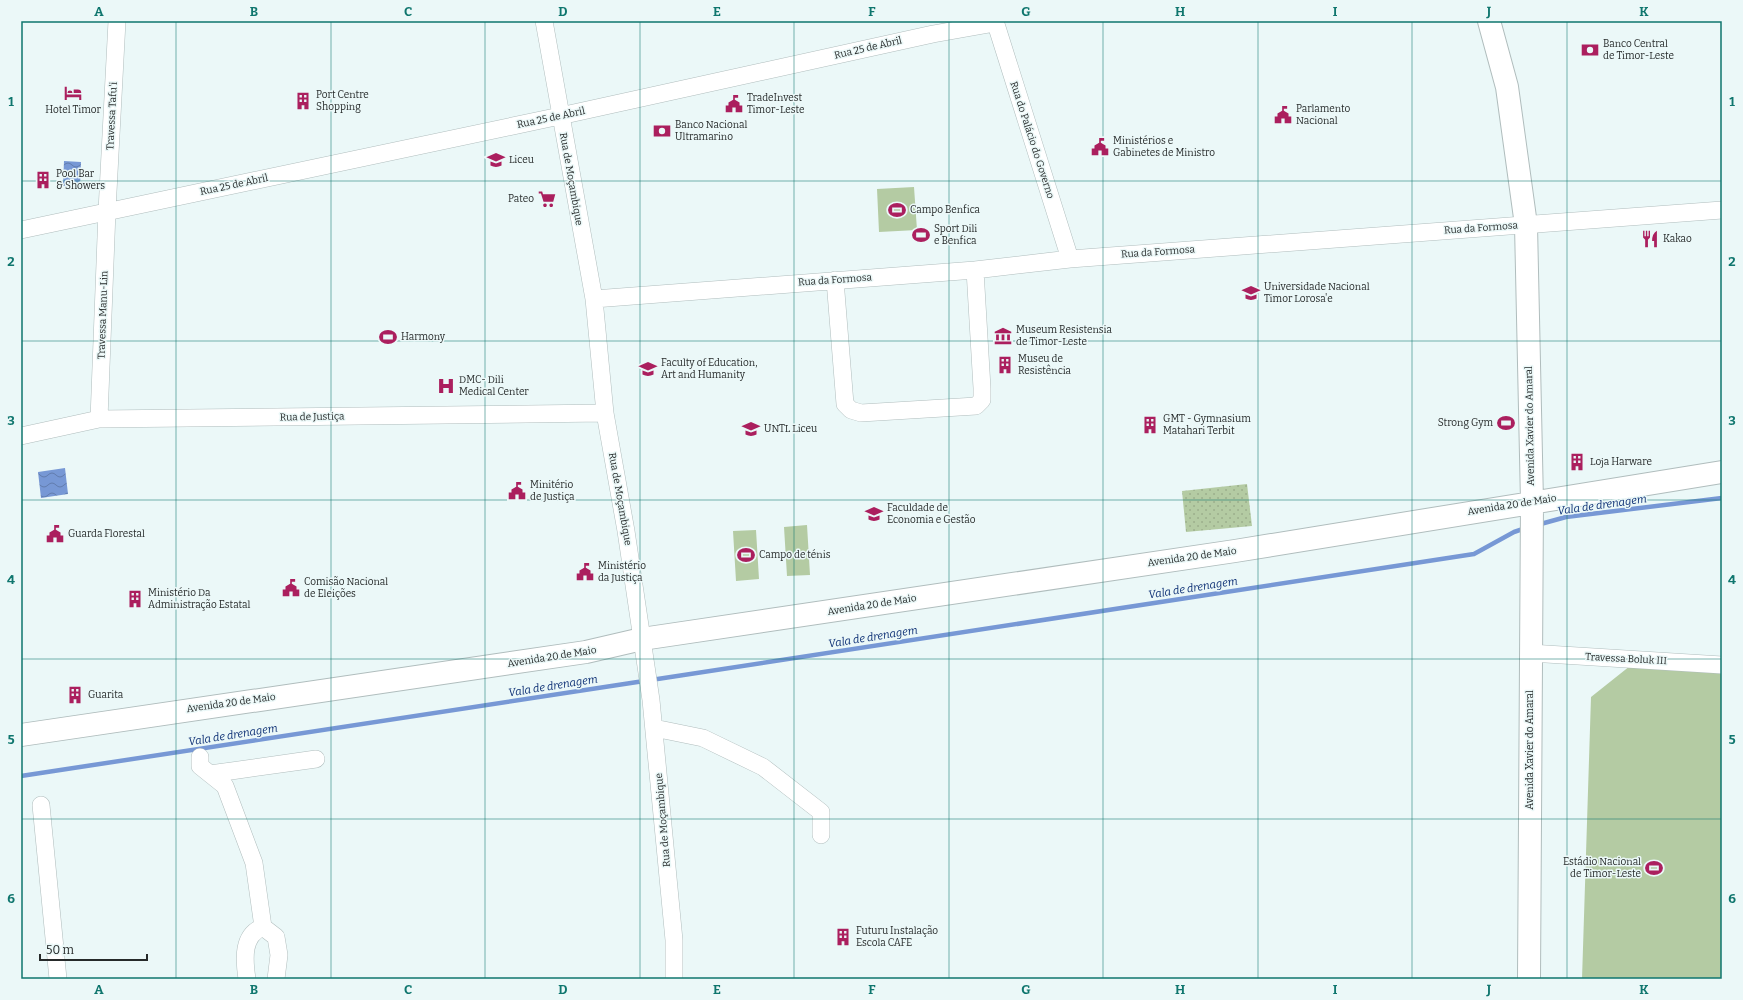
<svg xmlns="http://www.w3.org/2000/svg" width="1743" height="1000" viewBox="0 0 1743 1000" font-family="Bitter,serif">
<style>
.park{fill:url(#park-dots)}
.pitch{fill:#b4cba3}
.water{fill:url(#water-waves)}
.lines{fill:none;stroke-linecap:round;stroke-linejoin:round}
.stream{stroke:#7798d5;stroke-width:4.5}
.minor-casing{stroke:#b0bdbd;stroke-width:18}
.major-casing{stroke:#b0bdbd;stroke-width:24}
.minor{stroke:#fff;stroke-width:17}
.major{stroke:#fff;stroke-width:22}
.grid{fill:none;stroke:#0f766e;stroke-width:1;stroke-opacity:0.55}
.labels{text-anchor:middle;dominant-baseline:central;stroke-width:3;stroke-linejoin:round;paint-order:stroke}
.poi-label{font-size:10px;fill:#262a2a;stroke:#ebf8f8;text-anchor:start}
.street-label{font-size:10px;fill:#262a2a;stroke:#ebf8f8}
.water-label{font-size:11px;font-style:italic;fill:#092c72;stroke:#ebf8f8}
.neatline{fill:none;stroke:#0f766e;stroke-width:1.5}
.grid-label{font-size:13px;text-anchor:middle;font-weight:bold;fill:#0f766e}
</style>
<defs>
<pattern id="park-dots" width="8" height="8" patternUnits="userSpaceOnUse"><rect width="8" height="8" fill="#b4cba3"/><path d="M2 2h.1M6 6h.1" fill="none" stroke="#9bae8c" stroke-width="1.8" stroke-linecap="round"/></pattern>
<pattern id="water-waves" width="16" height="10" patternUnits="userSpaceOnUse"><rect width="16" height="10" fill="#7798d5"/><path d="M0 5q4-4 8 0t8 0" fill="none" stroke="#617cad"/></pattern>
</defs>
<rect width="100%" height="100%" fill="#ebf8f8"/>
<path class="park" d="M1247,484L1252,526L1186,532L1182,491Z"/>
<path class="pitch" d="M914,187L917,230L879,232L877,189Z
M807,525L810,575L787,576L784,527Z
M756,530L759,579L736,581L733,531Z
M1635,662L1722,669V979H1582L1591,697Z"/>
<path class="water" d="M64,161L81,162L80,187L63,186Z
M65,468L68,494L41,498L38,472Z"/>
<g class="lines">
<path class="stream" d="M1537,525L1566,517L1722,498
M651,680L1474,554L1514,532L1526,528
M21,776L644,681"/>
<g class="minor-casing">
<path id="minor" d="M544,21L594,299L605,413L626,531L651,700L674,940V979
M995,21L1070,259
M21,230L560,116L933,34L995,23
M835,280L845,404L851,410L861,413L976,406L982,400V388L975,270
M594,299L975,270L1070,259L1722,210
M99,419L107,211L117,21
M21,436L99,419L605,413
M1530,653L1722,665
M654,728L703,738L763,767L821,812V835
M200,757V766L225,786L254,863L263,927
M210,774L316,759
M41,805L58,979
M247,979C244,959 242,935 263,927L276,937L279,955L276,979"/>
</g>
<g class="major-casing">
<path id="major" d="M1489,21L1507,87L1526,225L1532,502L1529,979
M21,735L586,652L642,639L1235,551L1722,472"/>
</g>
<use href="#minor" class="minor"/>
<use href="#major" class="major"/>
</g>
<path class="grid" d="M176,21V979M331,21V979M485,21V979M640,21V979M794,21V979M949,21V979M1103,21V979M1258,21V979M1412,21V979M1567,21V979M21,181H1722M21,341H1722M21,500H1722M21,659H1722M21,819H1722"/>
<defs>
<g id="bank-bare" transform="scale(1.38)"><path d="M-6-4H6V4H-6ZM0-2.3a2.3 2.3 0 1 0 0 4.6a2.3 2.3 0 1 0 0-4.6Z" fill="#ab1f5e" stroke="#ebf8f8" stroke-width="2.5" paint-order="stroke"/></g>
<g id="hotel-bare" transform="scale(1.38)"><path d="M-6-4.5h1.5V1H6V5H4.5V3h-9V5H-6ZM-4 0a1.8 1.8 0 1 1 3.6 0ZM.5 0V-2.5h3Q6-2.5 6 0Z" fill="#ab1f5e" stroke="#ebf8f8" stroke-width="2.5" paint-order="stroke"/></g>
<g id="building-bare" transform="scale(1.38)"><path d="M-4-6H4V6H1V3H-1V6H-4ZM-2.5-4.3h1.7v1.8h-1.7ZM.8-4.3h1.7v1.8H.8ZM-2.5-1h1.7V.8h-1.7ZM.8-1h1.7V.8H.8Z" fill="#ab1f5e" stroke="#ebf8f8" stroke-width="2.5" paint-order="stroke"/></g>
<g id="civic-bare" transform="scale(1.38)"><path d="M-.6-6.5H3V-4.5H.6V-3L4-1V1h2V6H-6V1h2V-1L-.6-3ZM-1.2 2.5V6h2.4V2.5Z" fill="#ab1f5e" stroke="#ebf8f8" stroke-width="2.5" paint-order="stroke"/></g>
<g id="university-bare" transform="scale(1.38)"><path d="M0-5L7-2L0 1L-7-2ZM-4 1L0 2.5L4 1V4Q0 6-4 4Z" fill="#ab1f5e" stroke="#ebf8f8" stroke-width="2.5" paint-order="stroke"/></g>
<g id="supermarket-bare" transform="scale(1.38)"><path d="M-6-5.5h2.5l.6 2H6L4.5 2H-2.5L-4.4-4H-6ZM-1.5 3.2a1.3 1.3 0 1 0 .1 0ZM3 3.2a1.3 1.3 0 1 0 .1 0Z" fill="#ab1f5e" stroke="#ebf8f8" stroke-width="2.5" paint-order="stroke"/></g>
<g id="stadium-bare" transform="scale(1.38)"><path d="M0-5a6.5 5 0 1 0 0 10a6.5 5 0 1 0 0-10ZM-3.5-1.8h7v3.6h-7Z" fill="#ab1f5e" stroke="#ebf8f8" stroke-width="2.5" paint-order="stroke"/></g>
<g id="restaurant-bare" transform="scale(1.38)"><path d="M-5-6h1v4h1v-4h1v4h1v-4h1v5L-1.5 .5V6h-2V.5L-5-1ZM5-6V6H3V1.5H1.5Q1.5-4 5-6Z" fill="#ab1f5e" stroke="#ebf8f8" stroke-width="2.5" paint-order="stroke"/></g>
<g id="museum-bare" transform="scale(1.38)"><path d="M0-6L6-3V-2H-6V-3ZM-5-1h2V3h-2ZM-1-1h2V3h-2ZM3-1h2V3H3ZM-6 4H6V6H-6Z" fill="#ab1f5e" stroke="#ebf8f8" stroke-width="2.5" paint-order="stroke"/></g>
<g id="hospital-bare" transform="scale(1.38)"><path d="M-5-5h3v3.5h4V-5h3V5h-3V1.5h-4V5h-3Z" fill="#ab1f5e" stroke="#ebf8f8" stroke-width="2.5" paint-order="stroke"/></g>
<g id="school-bare" transform="scale(1.38)"><path d="M0-5L7-2L0 1L-7-2ZM-4 1L0 2.5L4 1V4Q0 6-4 4Z" fill="#ab1f5e" stroke="#ebf8f8" stroke-width="2.5" paint-order="stroke"/></g>
</defs>
<g fill-rule="evenodd">
<use href="#bank-bare" x="1590" y="50"/>
<use href="#hotel-bare" x="73" y="93"/>
<use href="#building-bare" x="303" y="101"/>
<use href="#civic-bare" x="734" y="104"/>
<use href="#civic-bare" x="1283" y="115"/>
<use href="#bank-bare" x="662" y="131"/>
<use href="#civic-bare" x="1100" y="147"/>
<use href="#university-bare" x="496" y="160"/>
<use href="#building-bare" x="43" y="180"/>
<use href="#supermarket-bare" x="547" y="199"/>
<use href="#stadium-bare" x="897" y="210"/>
<use href="#stadium-bare" x="921" y="235"/>
<use href="#restaurant-bare" x="1650" y="239"/>
<use href="#university-bare" x="1251" y="293"/>
<use href="#museum-bare" x="1003" y="336"/>
<use href="#stadium-bare" x="388" y="337"/>
<use href="#building-bare" x="1005" y="365"/>
<use href="#university-bare" x="648" y="369"/>
<use href="#hospital-bare" x="446" y="386"/>
<use href="#stadium-bare" x="1506" y="423"/>
<use href="#building-bare" x="1150" y="425"/>
<use href="#school-bare" x="751" y="429"/>
<use href="#building-bare" x="1577" y="462"/>
<use href="#civic-bare" x="517" y="491"/>
<use href="#university-bare" x="874" y="514"/>
<use href="#civic-bare" x="55" y="534"/>
<use href="#stadium-bare" x="746" y="555"/>
<use href="#civic-bare" x="585" y="572"/>
<use href="#civic-bare" x="291" y="588"/>
<use href="#building-bare" x="135" y="599"/>
<use href="#building-bare" x="75" y="695"/>
<use href="#stadium-bare" x="1654" y="868"/>
<use href="#building-bare" x="843" y="937"/>
</g>
<g class="labels">
<g class="poi-label">
<text x="1603" y="44">Banco Central<tspan x="1603" dy="12">de Timor-Leste</tspan></text>
<text x="316" y="95">Port Centre<tspan x="316" dy="12">Shopping</tspan></text>
<text x="747" y="98">TradeInvest<tspan x="747" dy="12">Timor-Leste</tspan></text>
<text x="1296" y="109">Parlamento<tspan x="1296" dy="12">Nacional</tspan></text>
<text x="73" y="110" text-anchor="middle">Hotel Timor</text>
<text x="675" y="125">Banco Nacional<tspan x="675" dy="12">Ultramarino</tspan></text>
<text x="1113" y="141">Ministérios e<tspan x="1113" dy="12">Gabinetes de Ministro</tspan></text>
<text x="509" y="160">Liceu</text>
<text x="56" y="174">Pool Bar<tspan x="56" dy="12">&amp; Showers</tspan></text>
<text x="534" y="199" text-anchor="end">Pateo</text>
<text x="910" y="210">Campo Benfica</text>
<text x="934" y="229">Sport Dili<tspan x="934" dy="12">e Benfica</tspan></text>
<text x="1663" y="239">Kakao</text>
<text x="1264" y="287">Universidade Nacional<tspan x="1264" dy="12">Timor Lorosa'e</tspan></text>
<text x="1016" y="330">Museum Resistensia<tspan x="1016" dy="12">de Timor-Leste</tspan></text>
<text x="401" y="337">Harmony</text>
<text x="1018" y="359">Museu de<tspan x="1018" dy="12">Resistência</tspan></text>
<text x="661" y="363">Faculty of Education,<tspan x="661" dy="12">Art and Humanity</tspan></text>
<text x="459" y="380">DMC- Dili<tspan x="459" dy="12">Medical Center</tspan></text>
<text x="1163" y="419">GMT - Gymnasium<tspan x="1163" dy="12">Matahari Terbit</tspan></text>
<text x="1493" y="423" text-anchor="end">Strong Gym</text>
<text x="764" y="429">UNTL Liceu</text>
<text x="1590" y="462">Loja Harware</text>
<text x="530" y="485">Minitério<tspan x="530" dy="12">de Justiça</tspan></text>
<text x="887" y="508">Faculdade de<tspan x="887" dy="12">Economia e Gestão</tspan></text>
<text x="68" y="534">Guarda Florestal</text>
<text x="759" y="555">Campo de ténis</text>
<text x="598" y="566">Ministério<tspan x="598" dy="12">da Justiça</tspan></text>
<text x="304" y="582">Comisão Nacional<tspan x="304" dy="12">de Eleições</tspan></text>
<text x="148" y="593">Ministério Da<tspan x="148" dy="12">Administração Estatal</tspan></text>
<text x="88" y="695">Guarita</text>
<text x="1641" y="862" text-anchor="end">Estádio Nacional<tspan x="1641" dy="12">de Timor-Leste</tspan></text>
<text x="856" y="931">Futuru Instalação<tspan x="856" dy="12">Escola CAFE</tspan></text>
</g>
<g class="street-label">
<text transform="translate(868 48) rotate(-13)">Rua 25 de Abril</text>
<text transform="translate(112 116) rotate(-87)">Travessa Tafu'i</text>
<text transform="translate(551 118) rotate(-12)">Rua 25 de Abril</text>
<text transform="translate(1032 140) rotate(72)">Rua do Palácio do Governo</text>
<text transform="translate(571 179) rotate(80)">Rua de Moçambique</text>
<text transform="translate(234 185) rotate(-12)">Rua 25 de Abril</text>
<text transform="translate(1481 228) rotate(-4)">Rua da Formosa</text>
<text transform="translate(1158 252) rotate(-4)">Rua da Formosa</text>
<text transform="translate(835 280) rotate(-4)">Rua da Formosa</text>
<text transform="translate(103 315) rotate(-88)">Travessa Manu-Lin</text>
<text transform="translate(312 417) rotate(-1)">Rua de Justiça</text>
<text transform="translate(1530 426) rotate(-91)">Avenida Xavier do Amaral</text>
<text transform="translate(620 499) rotate(80)">Rua de Moçambique</text>
<text transform="translate(1512 505) rotate(-9)">Avenida 20 de Maio</text>
<text transform="translate(1192 557) rotate(-8)">Avenida 20 de Maio</text>
<text transform="translate(872 605) rotate(-9)">Avenida 20 de Maio</text>
<text transform="translate(552 657) rotate(-9)">Avenida 20 de Maio</text>
<text transform="translate(1626 659) rotate(3)">Travessa Boluk III</text>
<text transform="translate(231 703) rotate(-8)">Avenida 20 de Maio</text>
<text transform="translate(1530 750) rotate(-90)">Avenida Xavier do Amaral</text>
<text transform="translate(663 820) rotate(-95)">Rua de Moçambique</text>
</g>
<g class="water-label">
<text transform="translate(1602 505) rotate(-8)">Vala de drenagem</text>
<text transform="translate(1193 588) rotate(-9)">Vala de drenagem</text>
<text transform="translate(873 637) rotate(-9)">Vala de drenagem</text>
<text transform="translate(553 686) rotate(-9)">Vala de drenagem</text>
<text transform="translate(233 735) rotate(-9)">Vala de drenagem</text>
</g>
</g>
<rect width="1743" height="1000" fill="none" stroke="#ebf8f8" stroke-width="44"/>
<path d="M40 954v6h107v-6" fill="none" stroke="#262a2a" stroke-width="2"/>
<text x="46" y="954" font-size="12" fill="#262a2a" stroke="#ebf8f8" stroke-width="3" paint-order="stroke">50 m</text>
<rect x="22" y="22" width="1699" height="956" class="neatline"/>
<g class="grid-label">
<text x="99" y="16">A</text>
<text x="254" y="16">B</text>
<text x="408" y="16">C</text>
<text x="563" y="16">D</text>
<text x="717" y="16">E</text>
<text x="872" y="16">F</text>
<text x="1026" y="16">G</text>
<text x="1180" y="16">H</text>
<text x="1335" y="16">I</text>
<text x="1489" y="16">J</text>
<text x="1644" y="16">K</text>
<text x="11" y="106">1</text>
<text x="1732" y="106">1</text>
<text x="11" y="266">2</text>
<text x="1732" y="266">2</text>
<text x="11" y="425">3</text>
<text x="1732" y="425">3</text>
<text x="11" y="584">4</text>
<text x="1732" y="584">4</text>
<text x="11" y="744">5</text>
<text x="1732" y="744">5</text>
<text x="11" y="903">6</text>
<text x="1732" y="903">6</text>
<text x="99" y="994">A</text>
<text x="254" y="994">B</text>
<text x="408" y="994">C</text>
<text x="563" y="994">D</text>
<text x="717" y="994">E</text>
<text x="872" y="994">F</text>
<text x="1026" y="994">G</text>
<text x="1180" y="994">H</text>
<text x="1335" y="994">I</text>
<text x="1489" y="994">J</text>
<text x="1644" y="994">K</text>
</g>
</svg>
